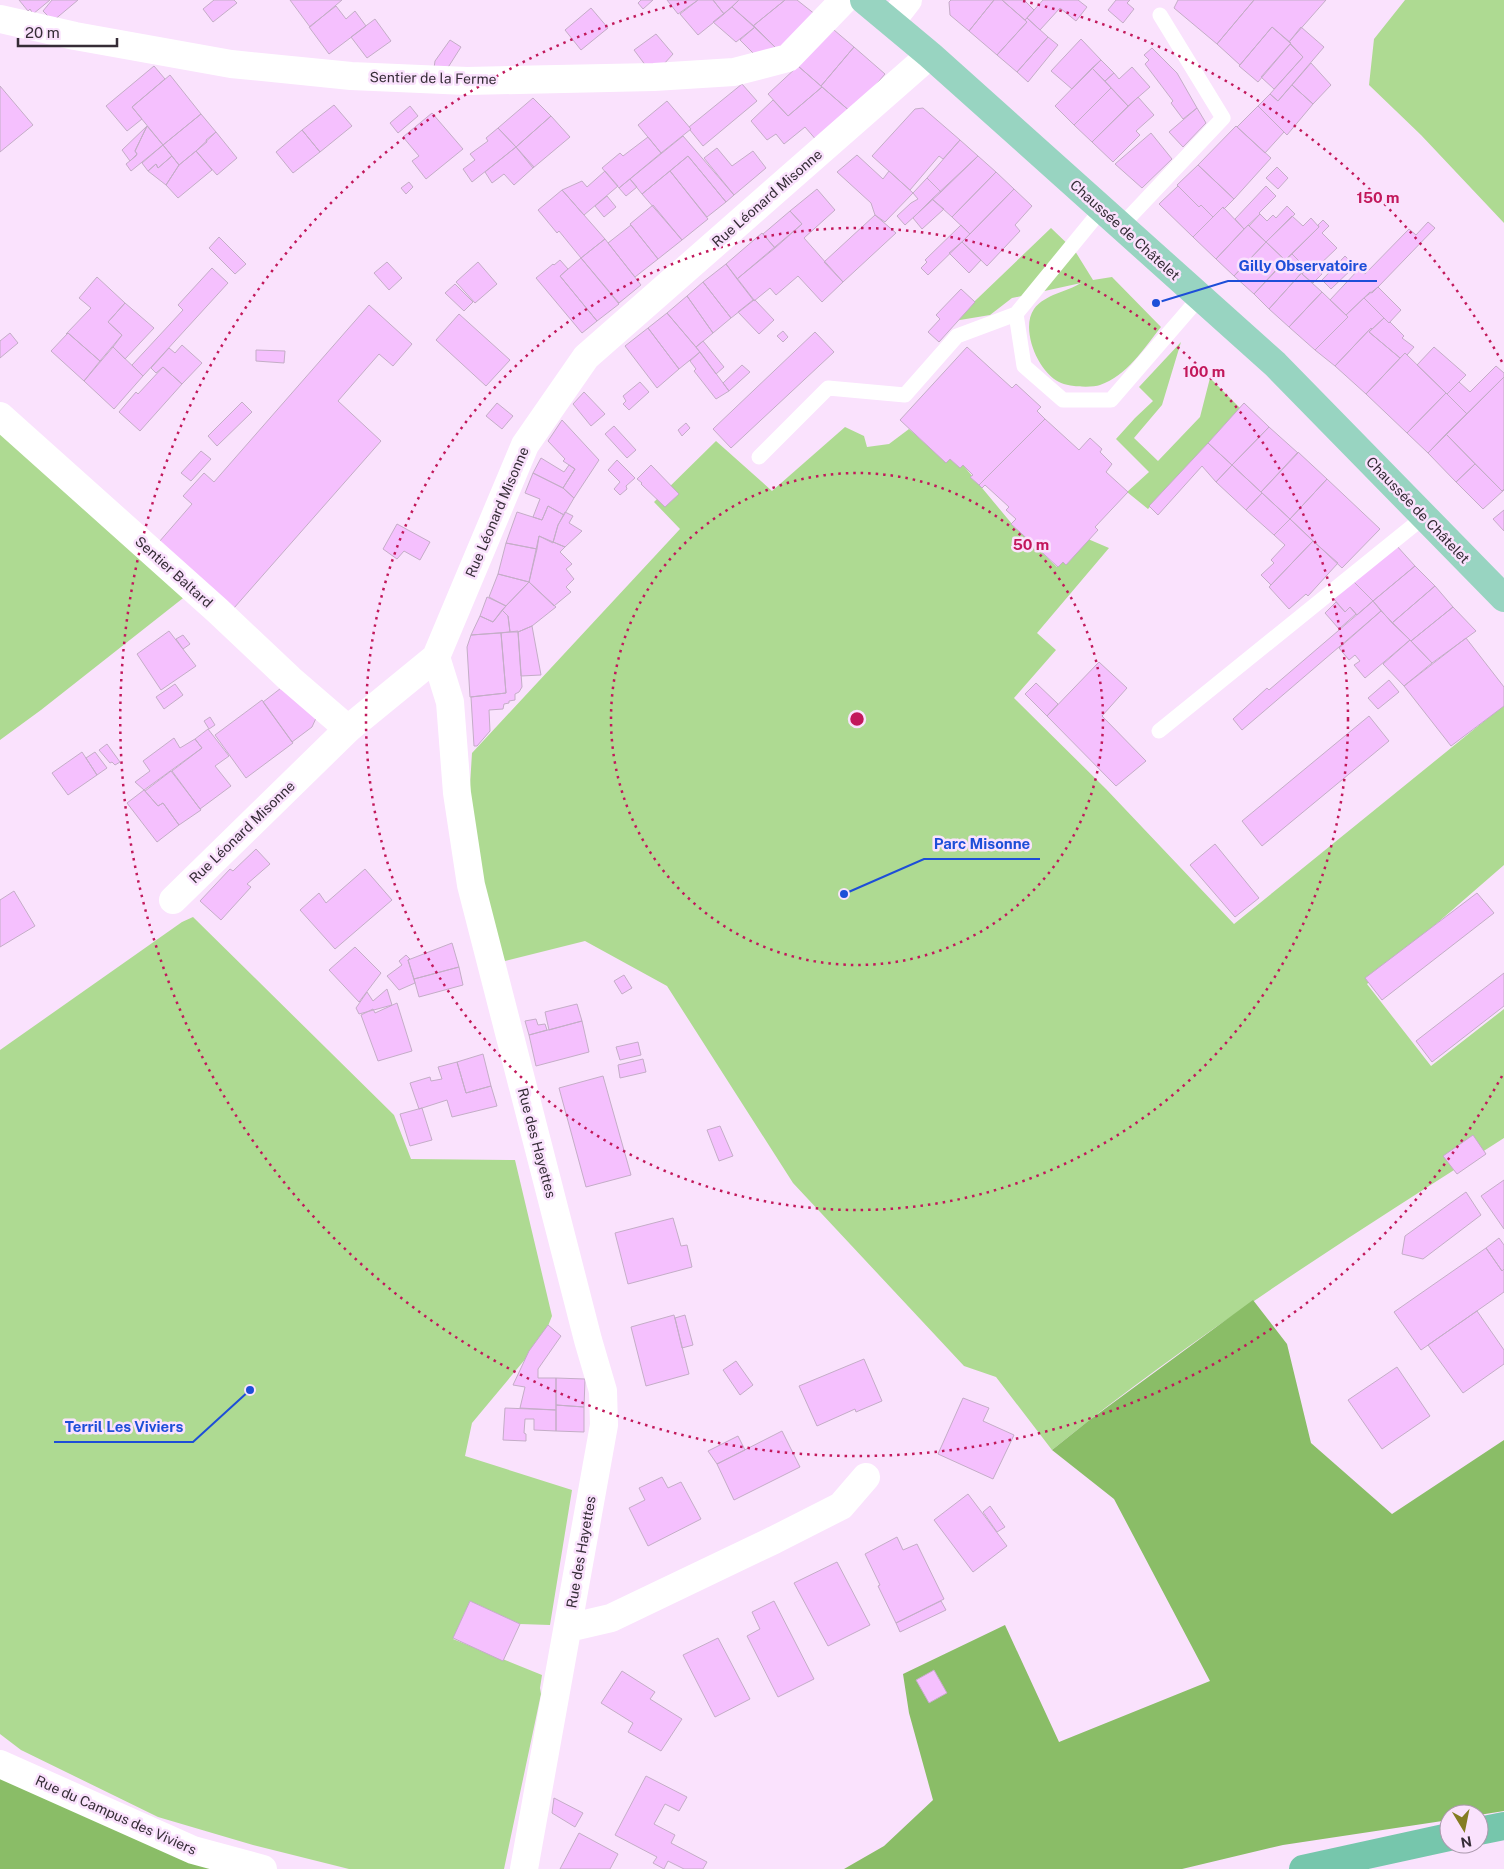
<svg xmlns="http://www.w3.org/2000/svg" width="1504" height="1869" viewBox="0 0 1504 1869" font-family="'Public Sans',sans-serif">
<style>
.green{fill:#aeda92}
.forest{fill:#8abd67}
.building{fill:#f5c0fe;stroke:#c4adc7}
.lines{fill:none;stroke-linecap:round;stroke-linejoin:round}
.service{stroke:#fff;stroke-width:15}
.minor{stroke:#fff;stroke-width:28}
.primary{stroke:#98d4c1;stroke-width:28}
.trunk{stroke:#76c6ac;stroke-width:28}
.ring{fill:none;stroke:#c2185b;stroke-width:2.5;stroke-dasharray:2.5 5}
.labels{text-anchor:middle;dominant-baseline:central;stroke-width:5;stroke-linejoin:round;paint-order:stroke}
.street-label{font-size:14px;fill:#352c36;stroke:#fae2fd}
.centre{fill:#c2185b;stroke:#fae2fd;stroke-width:2.5}
.ring-label{font-size:15px;text-anchor:middle;font-weight:bold;fill:#c2185b;stroke:#fae2fd;stroke-width:5;stroke-linejoin:round;paint-order:stroke}
.leader{fill:none;stroke:#1d4ed8;stroke-width:2}
.callout-dot{fill:#1d4ed8;stroke:#fae2fd;stroke-width:2}
.callout-label{font-size:15px;text-anchor:middle;font-weight:bold;fill:#1d4ed8;stroke:#fae2fd;stroke-width:5;stroke-linejoin:round;paint-order:stroke}
</style>
<rect width="100%" height="100%" fill="#fae2fd"/>
<path class="green" d="M1405,0H1504V223L1421,135L1369,85L1374,39Z
M1051,228L1075,251L1093,280L1112,277L1161,327C1144,348 1127,376 1100,385C1092,388 1067,387 1059,382C1038,372 1020,329 1034,309C1045,294 1067,292 1081,283L1012,298L990,315L954,321Z
M1181,342L1162,405L1134,438L1158,461L1200,417L1210,378L1240,408L1148,509L1127,492L1149,472L1116,439L1135,418L1153,401L1139,387Z
M0,419L187,595L41,710L0,740Z
M845,427L864,436L867,447L889,444L909,429L946,462L950,459L960,467L963,465L1012,524L1057,567L1062,562L1067,564L1088,539L1109,548L1037,633L1056,650L1014,698L1106,789L1234,924L1504,705V865L1367,984L1431,1066L1504,1009V1138C1350,1237 1194,1334 1052,1450L996,1377L964,1366L793,1183L667,986L585,941L505,961L497,953L469,802L472,753L680,529L654,502L716,441L772,491Z
M193,917L394,1115L411,1159L515,1160L552,1316L548,1326L527,1357L472,1423L465,1456L572,1490L550,1625L520,1624L470,1601L453,1639L542,1675L540,1688L541,1694L504,1869H349L253,1845L158,1817L21,1750L0,1734V1050L182,922Z"/>
<path class="forest" d="M1253,1300L1287,1344L1311,1443L1392,1514L1504,1440V1811L1479,1815L1449,1814V1820L1283,1845L1182,1869H844L884,1846L933,1800L909,1713L903,1674L1005,1625L1059,1742L1210,1681L1114,1499L1052,1450L1087,1422Z
M0,1754L35,1779L277,1869H0Z"/>
<path class="building" d="M19,0H50L33,14L30,9L28,11Z
M52,0H78L53,21L43,11Z
M214,0H234L237,3L213,22L203,9Z
M290,0H342L310,27Z
M641,0H653L643,9L638,3Z
M667,0H698L678,14Z
M698,0H713L724,14L698,35L680,14Z
M713,0H739L724,14Z
M739,0H785L753,26L732,7Z
M785,0H797L816,15L778,50L753,26Z
M951,0H994L969,31L950,15L949,2Z
M994,0H1002L1027,22L997,55L969,31Z
M1002,0H1024L1034,10L1025,20Z
M1043,0H1078L1087,7L1076,21L1060,8L1040,30L1027,18Z
M1116,0H1130L1127,3L1134,9L1123,23L1108,10Z
M1178,0H1254L1217,44L1174,8Z
M1254,0H1326L1289,42L1272,27L1240,65L1217,44Z
M336,6L346,19L355,11L366,26L329,54L309,27Z
M732,7L755,27L736,42L713,22Z
M591,8L608,28L581,50L565,30Z
M1027,18L1048,37L1017,72L997,55L1027,22L1025,20Z
M375,19L391,41L367,58L351,37Z
M755,27L778,50L757,57L740,40Z
M1272,27L1291,43L1258,82L1239,66Z
M1301,27L1324,47L1278,101L1270,94L1303,57L1289,42Z
M834,30L854,47L821,86L798,66Z
M656,34L673,54L663,65L646,66L634,50Z
M1048,37L1058,45L1028,82L1017,72Z
M1081,39L1101,60L1072,89L1051,71Z
M450,40L461,47L447,69L434,68L435,61Z
M1290,44L1303,57L1274,89L1261,77Z
M854,47L885,74L852,113L821,86Z
M1152,48L1177,73L1197,108L1183,119L1171,103L1173,101L1145,64L1149,60L1144,55Z
M1101,60L1114,73L1105,81L1092,68Z
M1311,63L1331,85L1313,104L1292,85Z
M154,66L165,79L132,107L142,119L127,131L106,106Z
M798,66L822,87L788,116L768,94Z
M1132,67L1150,87L1128,106L1105,81L1114,73L1119,79Z
M1092,68L1111,88L1074,125L1055,106Z
M170,75L201,114L163,145L132,107Z
M742,84L757,101L703,146L690,130L691,129L689,127Z
M1292,85L1313,104L1287,135L1258,106L1270,94L1278,101Z
M0,86L33,125L0,152Z
M822,87L852,113L818,142L805,127L784,144L776,134L767,140L751,121L773,100L788,116Z
M1111,88L1128,106L1092,142L1074,125Z
M1138,97L1154,115L1136,131L1140,135L1113,162L1092,142Z
M533,98L551,116L516,147L498,128Z
M667,101L691,129L661,153L638,125Z
M334,105L352,126L320,152L302,130Z
M410,106L418,116L398,133L390,123Z
M1258,106L1284,132L1265,153L1237,127Z
M923,108L960,140L943,159L939,156L910,190L872,156L915,109Z
M1197,108L1206,123L1183,147L1169,132Z
M432,113L463,149L426,179L412,161L419,156L403,137Z
M201,114L216,132L206,140L207,142L179,165L163,145Z
M551,116L570,137L533,168L516,147Z
M147,126L163,145L131,171L126,164L136,156L137,154L135,151Z
M147,126L135,151L137,154L130,161L122,150Z
M1236,126L1271,158L1234,199L1198,165Z
M498,128L516,147L472,182L463,169L475,160L470,154L488,141L486,138Z
M302,130L320,152L293,173L276,152Z
M216,132L237,158L217,175L196,151Z
M1151,133L1172,159L1142,188L1115,164Z
M683,136L734,195L726,202L688,156L642,194L630,179Z
M648,137L661,153L619,188L602,168L620,153L623,156Z
M960,140L978,156L941,192L927,178Z
M163,145L172,156L158,168L156,164L148,171L142,163Z
M516,147L534,167L514,185L504,174L492,183L485,172Z
M717,148L732,166L753,151L766,168L734,195L704,158Z
M196,151L212,170L178,198L166,185L179,165Z
M857,155L883,179L889,171L913,193L885,222L875,215L871,203L837,172Z
M172,156L179,165L166,185L148,171L156,164L158,168Z
M688,156L726,202L707,217L670,171Z
M978,156L996,172L952,217L932,199Z
M1198,165L1234,199L1224,209L1223,207L1213,217L1201,205L1199,207L1177,185Z
M1277,167L1288,178L1278,189L1266,178Z
M605,171L618,186L584,215L562,190L582,181L587,187Z
M670,171L708,219L682,240L642,194Z
M996,172L1014,189L970,234L952,217Z
M927,178L941,192L905,225L897,216L911,203L918,199L913,193Z
M630,179L637,187L626,196L619,188Z
M409,182L413,187L406,194L401,188Z
M1178,186L1199,207L1201,205L1213,217L1193,237L1159,204Z
M1266,186L1276,196L1259,213L1260,214L1244,229L1235,219Z
M817,189L835,210L804,238L843,282L822,302L798,276L776,295L770,288L754,301L737,279L802,224L790,211Z
M1014,189L1032,206L1015,225L1020,231L987,266L962,242Z
M562,190L605,239L581,258L559,231L557,233L538,210Z
M607,196L616,207L604,217L595,206Z
M932,199L944,209L922,229L913,218Z
M653,205L682,240L658,259L630,224Z
M1287,206L1295,214L1266,242L1249,226L1260,214L1267,221L1273,215L1276,218Z
M1223,207L1244,229L1216,259L1193,237Z
M790,211L802,224L775,248L763,234Z
M875,215L896,233L843,282L824,262Z
M1292,216L1303,226L1311,218L1319,227L1285,260L1266,242Z
M1323,220L1329,226L1322,233L1337,248L1316,268L1322,274L1313,283L1302,274L1306,268L1292,254L1319,227L1318,225Z
M1428,222L1435,228L1378,287L1372,293L1370,292L1346,315L1330,300L1359,269L1365,274L1409,229L1416,235Z
M631,225L658,259L635,277L608,243Z
M961,225L970,234L928,275L921,268L927,262L925,260Z
M1248,225L1266,242L1234,276L1216,259Z
M762,233L775,248L737,279L726,264Z
M219,237L246,264L235,274L209,248Z
M605,239L641,285L619,303L581,258Z
M962,242L981,260L969,273L949,253Z
M1266,242L1285,260L1254,294L1234,276Z
M1292,254L1306,268L1269,309L1254,294Z
M1345,256L1355,266L1331,289L1322,280Z
M581,258L619,304L597,321L560,276Z
M560,260L568,269L560,276L597,321L582,333L536,278L553,264L554,265Z
M387,262L402,278L389,290L374,273Z
M478,262L497,284L475,303L456,282Z
M726,264L754,300L731,318L703,282Z
M212,268L228,283L143,376L132,365L183,310L178,305Z
M1306,268L1302,274L1322,292L1289,327L1269,309Z
M97,277L125,303L108,322L122,335L100,361L68,333L66,334L91,308L79,298Z
M703,282L731,318L713,333L687,296Z
M455,284L473,302L464,311L445,293Z
M1378,287L1401,310L1389,323L1364,298Z
M961,289L975,302L939,342L928,332L940,319L936,315Z
M1322,292L1348,317L1315,350L1289,327Z
M687,296L713,333L696,347L667,313Z
M1364,298L1384,318L1372,329L1371,328L1335,366L1315,350L1348,317L1346,315Z
M753,300H755L774,320L759,334L738,312Z
M125,303L154,328L125,359L113,347L122,335L108,322Z
M369,305L412,344L393,366L379,354L338,401L381,441L234,608L159,542L192,504L183,496L204,473L214,482Z
M667,313L700,352L679,369L648,328Z
M459,314L510,360L486,386L436,340Z
M1384,318L1389,323L1390,322L1404,336L1402,338L1414,347L1407,355L1405,353L1400,358L1369,332Z
M648,328L679,369L657,388L625,346Z
M1371,328L1372,329L1369,332L1400,358L1366,394L1335,366Z
M783,331L788,337L783,342L777,336Z
M815,332L834,352L731,448L713,429Z
M10,333L18,343L0,358V341Z
M68,333L100,361L84,381L51,351Z
M703,341L724,367L716,374L696,347Z
M182,345L202,363L182,384L163,367L156,373L151,368L169,348L175,353Z
M113,347L143,376L114,409L84,381Z
M967,347L1012,388L1016,384L1041,407L1037,411L1045,419L979,485L970,477L973,475L963,465L960,468L950,459L946,463L900,420Z
M1434,347L1466,375L1447,394L1417,365Z
M256,350L285,351L284,363L256,361Z
M700,352L729,391L716,399L694,371L696,369L690,361Z
M1405,353L1446,393L1407,433L1366,394Z
M742,365L750,372L729,391L723,383Z
M1496,366L1504,373V377L1467,414L1447,394L1459,382L1470,392Z
M163,367L182,384L140,431L119,412L136,392L138,394Z
M1504,377V489L1502,491L1446,434Z
M640,382L649,392L629,410L623,404L626,401L623,396Z
M584,392L605,414L591,426L573,404Z
M1446,393L1467,414L1428,453L1407,433Z
M242,402L252,412L217,446L208,436Z
M497,403L513,416L502,429L486,416Z
M1244,403L1269,427L1232,465L1208,443Z
M1045,419L1079,450L1090,438L1102,449L1100,452L1112,464L1106,472L1128,492L1095,527L1098,530L1066,565L1063,562L1058,567L1011,524L1016,519L1006,510L1009,507L985,485L982,488L979,485Z
M562,420L599,460L574,498L563,488L575,469L563,461L565,459L548,441Z
M686,423L690,428L682,436L678,430Z
M614,426L636,450L627,458L605,434Z
M1269,427L1298,453L1261,492L1232,465Z
M1446,434L1475,464L1456,482L1428,453Z
M1208,443L1232,465L1216,482L1202,466L1158,515L1149,506Z
M201,451L211,459L191,481L181,473Z
M1298,452L1327,479L1290,519L1261,492Z
M541,458L564,472L569,465L575,469L563,488L533,473Z
M617,460L635,478L626,486L627,489L620,495L614,489L620,482L608,470Z
M1475,464L1502,491L1504,489V490L1483,509L1456,482Z
M651,465L679,494L665,507L641,484L642,483L637,479Z
M1232,465L1262,493L1246,510L1216,482Z
M533,473L563,488L574,498L564,515L548,506L542,520L533,517L540,499L525,493Z
M1327,479L1380,529L1342,568L1290,519Z
M1262,493L1290,519L1274,535L1246,510Z
M548,506L564,515L558,525L553,543L539,536L537,549L506,543L517,512L542,520Z
M1504,510V531L1493,519Z
M565,512L573,516L569,523L582,531L565,547L553,542L558,525Z
M1290,519L1313,541L1271,585L1261,575L1274,563L1271,560L1285,545L1274,535Z
M397,524L430,542L420,560L404,551L397,559L383,549Z
M539,536L565,547L560,552L572,564L566,569L574,579L566,587L571,592L554,606L529,582Z
M1313,541L1338,563L1308,596L1306,594L1289,609L1269,587Z
M506,543L537,549L529,582L498,574Z
M1396,545L1415,566L1373,601L1353,581Z
M1415,566L1435,586L1392,623L1373,601Z
M498,574L529,582L506,606L489,597Z
M1353,581L1373,601L1357,615L1350,607L1345,612L1334,599Z
M529,582L556,607L532,626L518,632H510L508,616L502,610Z
M1435,586L1453,607L1411,641L1392,623Z
M487,597L506,606L493,622L480,616Z
M1373,601L1381,611L1242,730L1233,719L1267,688L1269,690Z
M1336,602L1345,612L1350,607L1356,614L1339,629L1325,613Z
M1453,607L1476,631L1432,663L1411,641Z
M502,610L508,616L510,632L471,635L480,616L493,622Z
M1381,611L1410,640L1365,678L1354,665L1360,661L1355,655L1349,660L1339,648Z
M532,626L541,675L521,676L518,632Z
M169,631L196,666L161,690L137,654Z
M518,631L522,687L519,692L515,694V700L509,701V703L504,704L503,709L489,710L490,731L477,746H474L471,697L506,693L501,633Z
M501,633L506,693L470,697L467,647L471,635Z
M183,635L190,644L183,649L176,639Z
M1466,638L1504,687V706L1451,746L1404,686Z
M1410,640L1432,663L1404,686L1383,664Z
M1099,662L1127,688L1102,716L1146,761L1116,786L1047,716Z
M1389,680L1399,692L1378,709L1368,698Z
M1036,683L1058,704L1047,716L1025,694Z
M175,684L183,695L164,709L156,697Z
M285,685L317,716L312,727L292,742L263,702Z
M262,700L293,743L246,778L215,735Z
M1369,716L1389,741L1262,846L1242,821Z
M210,717L215,725L209,729L204,721Z
M208,729L229,756L215,766L231,786L200,809L172,771L202,748L195,739Z
M174,738L180,748L195,739L202,748L144,790L135,782L150,771L143,761Z
M107,744L120,762L115,765L112,762L110,763L99,750Z
M82,752L97,775L68,795L52,773Z
M95,752L107,768L97,775L86,758Z
M171,771L201,810L179,825L163,803L158,806L145,791Z
M144,790L158,806L163,803L179,825L157,842L127,803Z
M1215,844L1259,898L1235,917L1190,865Z
M256,849L270,864L247,884L251,887L221,920L200,901L230,869L233,871Z
M365,869L392,900L335,949L300,910L319,893L326,903Z
M14,891L35,926L0,947V900Z
M1477,893L1494,913L1382,1000L1365,978Z
M452,943L459,967L414,979L408,960Z
M355,947L381,973L359,1002L329,970Z
M406,955L410,959L408,960L415,983L399,990L387,976L402,965L399,961Z
M459,967L463,985L419,997L414,979Z
M1504,973V1006L1432,1062L1416,1041Z
M624,975L632,988L622,994L614,981Z
M387,989L392,1005L359,1014L356,1008L367,992L373,1001Z
M397,1003L412,1051L378,1061L361,1015L373,1009L375,1013Z
M577,1004L582,1021L549,1030L545,1012Z
M536,1019L538,1025L545,1024L547,1030L529,1035L525,1021Z
M582,1021L589,1052L536,1066L529,1035Z
M638,1042L641,1055L620,1060L616,1047Z
M483,1054L491,1086L466,1093L457,1062Z
M643,1059L646,1072L620,1078L618,1065Z
M457,1062L466,1093L491,1086L497,1106L452,1117L447,1100L419,1109L410,1083L430,1077L431,1081L442,1079L438,1067Z
M603,1076L631,1175L586,1187L559,1088Z
M422,1108L432,1140L410,1146L400,1114Z
M720,1126L733,1156L719,1161L707,1130Z
M1473,1135L1486,1154L1457,1174L1443,1156Z
M1504,1180V1229L1481,1196Z
M1466,1192L1481,1215L1423,1259L1402,1254L1405,1236Z
M673,1218L681,1246L687,1245L692,1267L628,1284L615,1233Z
M1499,1238L1504,1245V1269L1502,1271L1486,1248Z
M1486,1248L1502,1271L1504,1269V1292L1421,1350L1394,1312Z
M1477,1311L1504,1350V1364L1463,1393L1428,1345Z
M674,1315L689,1374L646,1386L631,1327Z
M685,1315L693,1345L682,1348L675,1318Z
M548,1325L561,1336L538,1369V1378H556V1410L520,1408L525,1387L513,1385L529,1351Z
M864,1359L882,1401L856,1412L855,1409L817,1426L799,1386Z
M736,1361L753,1385L740,1395L723,1370Z
M1397,1367L1430,1416L1382,1449L1348,1400Z
M556,1378L585,1379L584,1407L556,1405Z
M963,1398L989,1408L983,1421L1014,1435L993,1479L938,1454Z
M556,1405L584,1407V1432L556,1431Z
M505,1408L556,1410V1431L534,1430V1419H525L524,1433L526,1434V1441L503,1440Z
M782,1431L800,1467L734,1500L717,1464Z
M738,1436L745,1450L717,1464L708,1451Z
M662,1477L668,1488L681,1482L701,1519L648,1546L629,1508L645,1500L639,1488Z
M968,1494L1007,1546L973,1572L934,1520Z
M990,1506L1005,1527L997,1532L983,1512Z
M897,1537L903,1550L917,1544L944,1599L896,1623L878,1586L880,1585L865,1554Z
M837,1562L870,1625L828,1646L794,1583Z
M470,1601L520,1624L503,1661L453,1638Z
M774,1601L814,1679L778,1697L747,1636L760,1629L752,1612Z
M941,1601L946,1610L900,1632L896,1623Z
M718,1638L750,1699L715,1717L683,1655Z
M934,1670L947,1693L929,1703L916,1680Z
M622,1671L655,1692L650,1699L682,1719L661,1751L628,1732L633,1723L601,1703Z
M646,1776L687,1797L679,1811L665,1804L654,1824L675,1835L671,1843L707,1862L703,1869H684L668,1861L664,1869L653,1863L657,1857L615,1835Z
M554,1798L583,1813L575,1827L552,1813Z
M579,1833L618,1854L610,1869H560Z"/>
<g class="lines">
<path class="service" d="M1102,209L1016,314L1024,366L1063,400H1111L1200,297
M1121,226L1223,118L1160,15
M759,457L828,388L905,395L957,336L1016,314
M1159,731L1425,516"/>
<path class="minor" d="M0,19L75,36L231,64L351,76L467,81L654,77L734,72L788,58L844,0
M891,22L908,0
M0,416L218,611L290,679L348,729
M436,657L450,702L457,793L471,885L588,1340L603,1391L604,1425L524,1869
M173,900L348,729L436,657L525,445L586,357L930,55
M568,1628L611,1618L774,1540L841,1506L866,1477
M0,1764L193,1850L263,1869"/>
<path class="primary" d="M864,0L930,55L1275,364L1504,598"/>
<path class="trunk" d="M1479,1831L1504,1826
M1303,1869L1449,1837"/>
</g>
<g class="ring">
<circle cx="857" cy="719" r="246"/>
<circle cx="857" cy="719" r="491"/>
<path d="M1502 1076A737 737 0 1 1 691 1M1023 1A737 737 0 0 1 1502 362"/>
</g>
<g class="labels">
<g class="street-label">
<text transform="translate(433 78) rotate(1)">Sentier de la Ferme</text>
<text transform="translate(767 198) rotate(-41)">Rue Léonard Misonne</text>
<text transform="translate(1125 230) rotate(42)">Chaussée de Châtelet</text>
<text transform="translate(1418 510) rotate(46)">Chaussée de Châtelet</text>
<text transform="translate(497 512) rotate(-67)">Rue Léonard Misonne</text>
<text transform="translate(174 572) rotate(42)">Sentier Baltard</text>
<text transform="translate(242 832) rotate(-44)">Rue Léonard Misonne</text>
<text transform="translate(537 1143) rotate(75)">Rue des Hayettes</text>
<text transform="translate(581 1552) rotate(-80)">Rue des Hayettes</text>
<text transform="translate(116 1815) rotate(24)">Rue du Campus des Viviers</text>
</g>
</g>
<circle cx="857" cy="719" r="8" class="centre"/>
<g class="ring-label">
<text x="1378" y="203">150 m</text>
<text x="1204" y="377">100 m</text>
<text x="1031" y="550">50 m</text>
</g>
<path class="leader" d="M1156 303L1228 281H1377M844 894L924 859H1040M250 1390L193 1442H54"/>
<g class="callout-dot">
<circle cx="1156" cy="303" r="5"/>
<circle cx="844" cy="894" r="5"/>
<circle cx="250" cy="1390" r="5"/>
</g>
<g class="callout-label">
<text x="1303" y="271">Gilly Observatoire</text>
<text x="982" y="849">Parc Misonne</text>
<text x="124" y="1432">Terril Les Viviers</text>
</g>
<g transform="translate(1464 1829) rotate(170)"><circle r="24" fill="#fae2fd" stroke="#ab99ad"/>
<path d="M0-4L9 19L0 12L-9 19Z" fill="#847c23"/>
<text y="-8" font-size="14" font-weight="bold" text-anchor="middle" fill="#352c36">N</text>
</g>
<path d="M18 38v8h99v-8" fill="none" stroke="#352c36" stroke-width="2.5"/>
<text x="25" y="38" font-size="15" fill="#352c36" stroke="#fae2fd" stroke-width="4" paint-order="stroke">20 m</text>
</svg>
